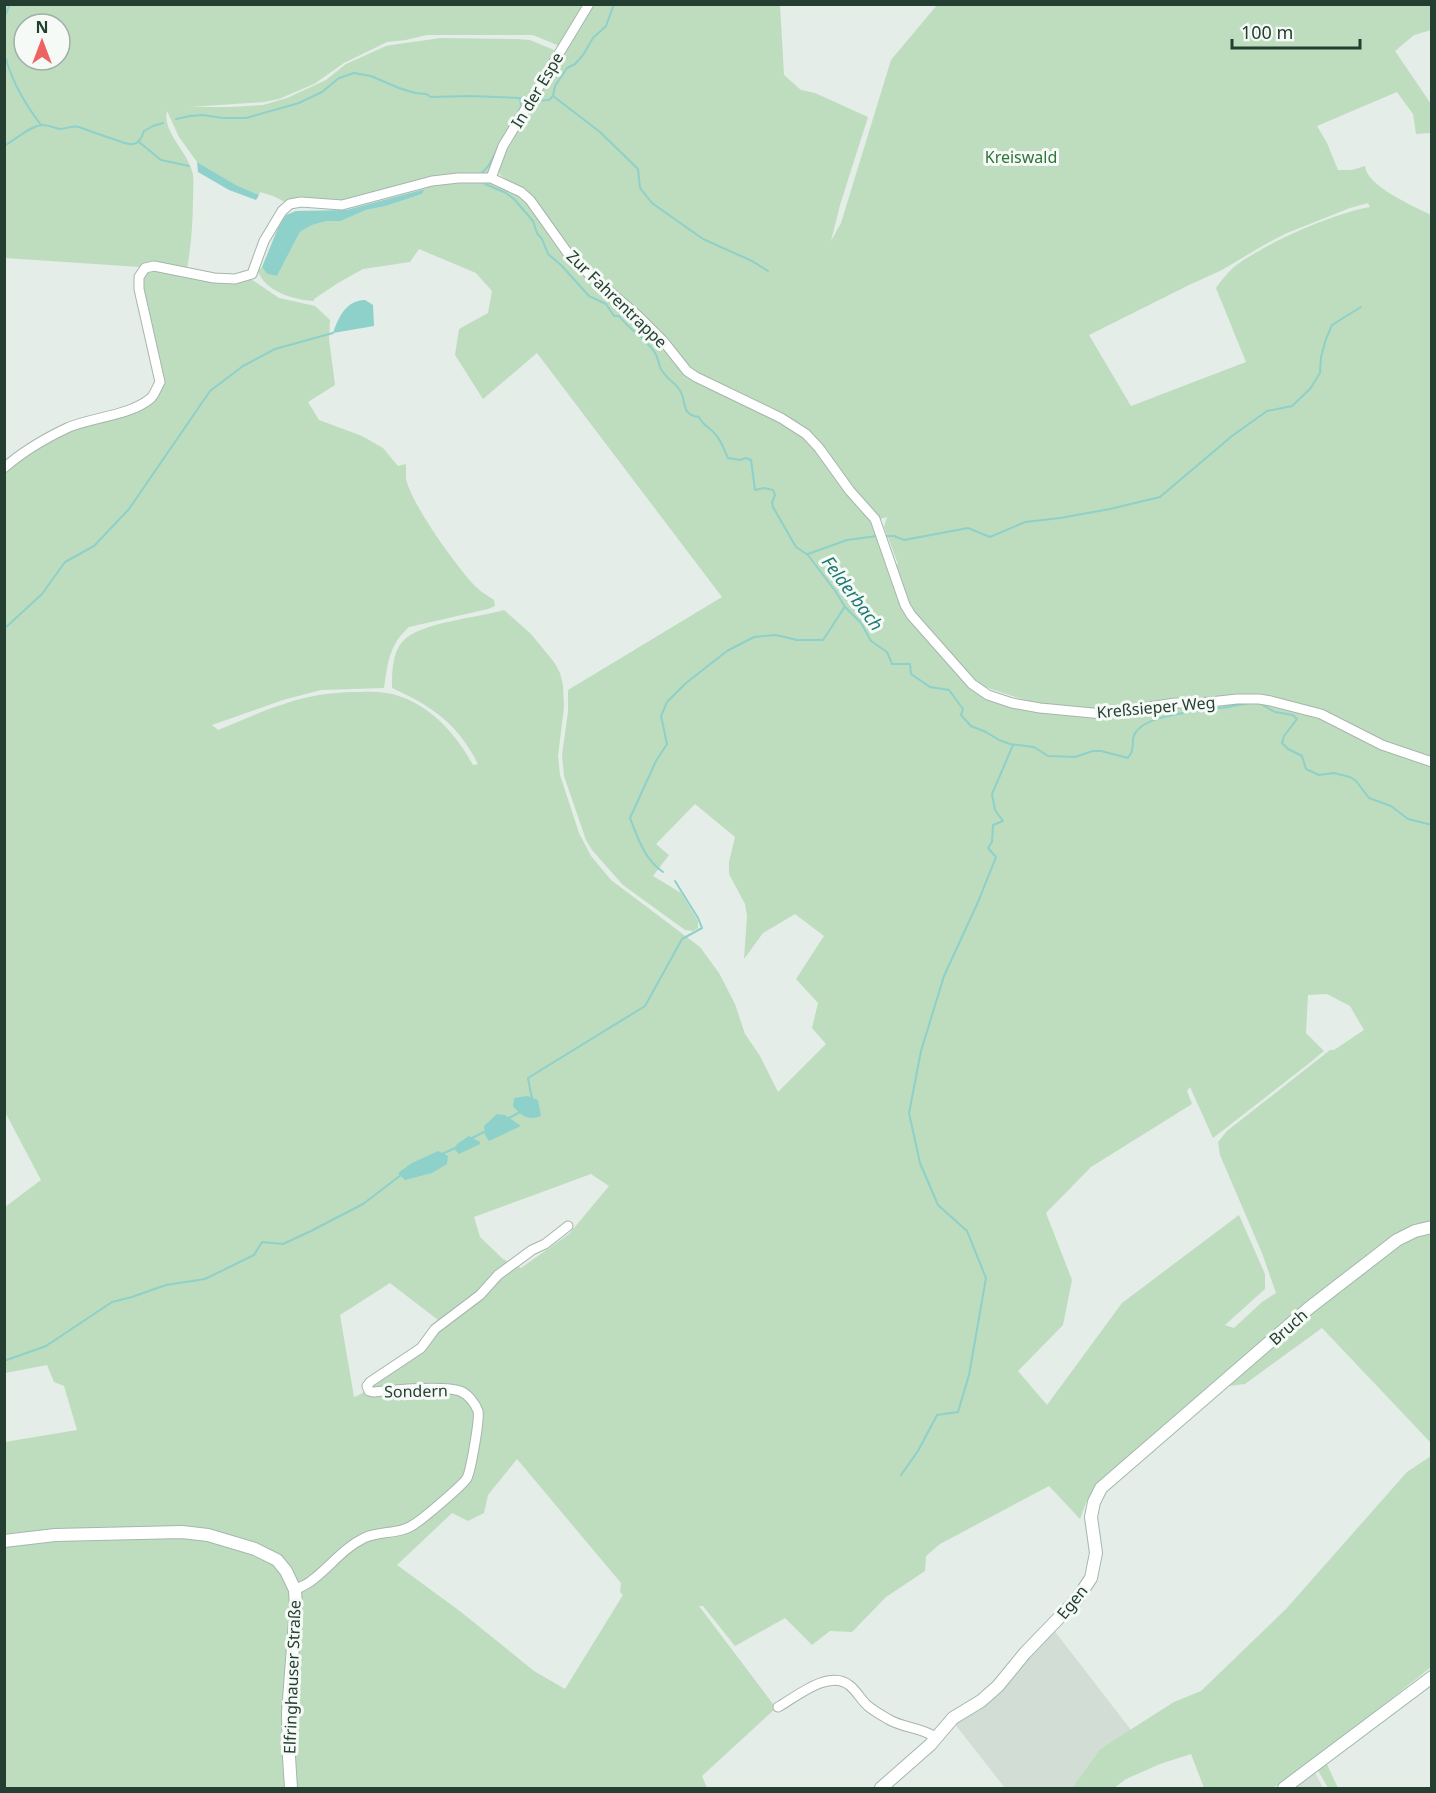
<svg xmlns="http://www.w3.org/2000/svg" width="1436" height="1793" viewBox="0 0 1436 1793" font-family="'Noto Sans',sans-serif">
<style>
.built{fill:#d2ddd5}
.green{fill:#beddbf;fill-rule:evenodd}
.water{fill:#8ed0ca}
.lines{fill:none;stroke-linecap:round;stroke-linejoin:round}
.stream{stroke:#8ed0ca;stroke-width:2}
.street-casing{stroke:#a7b5ad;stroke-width:11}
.secondary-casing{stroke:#a3b8ac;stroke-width:14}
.street{stroke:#fff;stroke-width:9}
.secondary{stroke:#fff;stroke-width:12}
.labels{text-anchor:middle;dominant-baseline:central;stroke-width:6;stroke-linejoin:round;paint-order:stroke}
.street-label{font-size:16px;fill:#243e31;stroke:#f5faf6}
.park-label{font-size:16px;fill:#2f7439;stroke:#f5faf6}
.water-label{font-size:18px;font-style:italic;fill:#1f7972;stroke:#f5faf6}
</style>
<rect width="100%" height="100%" fill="#e4ede7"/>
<path class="built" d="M1053,1629L1131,1730L1100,1749L1072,1788H1005L954,1723Z
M1313,1769L1323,1788H1287Z"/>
<path class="green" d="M5,5H780L784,75L801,90L815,93L868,117L840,205L831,241L841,223L891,60L937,5H1431V30L1414,35L1395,51L1431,104V144L1430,133L1416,134L1413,114L1397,92L1317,126L1327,143L1338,170H1352L1365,166C1367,187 1414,206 1431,215V760L1383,742L1323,713L1278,699L1258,696L1173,702L1102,713L1045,707L967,681L965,683L996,701L1075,715L1105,717L1139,713L1173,706H1195L1236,700H1258L1276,704L1337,723L1380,746L1431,767V1222L1416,1225L1393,1235L1296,1312L1166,1428L1117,1469L1087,1500L1080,1519L1049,1486L940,1544L926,1556L925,1571L886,1597L852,1632L830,1631L812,1645L785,1618L735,1646L703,1606H699L776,1708L702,1776L707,1788H296L292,1733L299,1611L296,1591L310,1583L309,1582L292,1592L281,1737L286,1788H5V1543L56,1538L183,1535L207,1539L234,1547L255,1557L262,1550L235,1537L210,1530L183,1526L70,1529L5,1537V1442L77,1430L64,1386L54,1382L47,1365L5,1373V1207L41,1180L5,1112V474C25,455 49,438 75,428C98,419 137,416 154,398C158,394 160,387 163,382L142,289C143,278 144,273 155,269C184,274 220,286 248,277L279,298L315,306L330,320L329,339L335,385L308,402L319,420L362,436L383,448L398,466L406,464C406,469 406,474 406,479C412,505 456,566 475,586C481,592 488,596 494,600L495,606L488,609L409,627C389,645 388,662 384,688L321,690L283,700L212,725L218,730C241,721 263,710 287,703C307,696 329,693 350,692C362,692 375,691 387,693C426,700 455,732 473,765L478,764C458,724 432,706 392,688C392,673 392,654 402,642C419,622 478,618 504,610L531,634L554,662L560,673L563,685L564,707L558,756L560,775L579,833L591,856L611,880L700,947L719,973L735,1004L745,1034L760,1056L778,1092L826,1044L812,1028L818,1003L796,979L824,936L795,914L763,933L744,959L747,916L745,904L729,874V862L735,837L695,804L656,844L669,855L653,876L681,893L698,921V928L693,931L685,930L623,885L592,850L586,840L564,776L562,755L568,712V690L722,597L537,353L483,399L455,355L459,329L488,313L492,291L476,273L419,249L410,262L363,269L338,283L314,299V301C295,300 265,292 258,271L262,267L267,274L277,276L300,232L312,225L327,221H341L366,210L386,206L422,194L428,184L459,181L491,182L517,194L526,200L534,210L561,251L578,269L637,316L678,365L690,377L785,425L812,442L809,431L707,382L690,371L646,321L626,302L582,268L566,250L525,192L500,175L498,168L511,142L545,81L560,59L557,45L533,35H427L406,40L387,42L344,63L314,84L279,99L264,102L190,107H231L263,105L287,98L326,80L346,64L386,46L398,44L441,38L517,39L530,40L554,50L551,62L502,146L489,173L486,175L433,179L342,204L304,201L287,203L273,196L260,192L259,195L236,185L197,162L179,137L167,111C162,133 189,152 193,175C194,182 193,191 193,198C193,222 191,246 187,269L151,263L140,267L5,258ZM24,24H60V60H24ZM1368,203L1370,207C1332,214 1265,243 1234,267C1227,273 1221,281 1216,288L1246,362L1131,406L1089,335L1189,285L1222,270L1264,245L1287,233L1350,208ZM854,497L880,519L887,517L884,527L898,564L890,565L873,520ZM1327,994L1350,1006L1364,1030L1334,1050H1330L1227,1131L1218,1142L1220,1155L1262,1253L1276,1293L1262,1302L1234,1328L1225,1325L1265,1289V1274L1239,1215L1122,1303L1047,1405L1018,1371L1063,1325L1072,1280L1046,1213L1091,1167L1192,1104L1187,1091L1190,1087L1213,1138L1307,1065L1324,1051L1306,1033L1308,995ZM591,1174L609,1186L569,1234L521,1268L503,1259L480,1237L474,1217ZM390,1283L438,1320L435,1333L423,1350L361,1394L354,1397L340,1315ZM517,1459L621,1583L620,1592L623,1595L565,1689L534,1671L461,1612L397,1565L452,1513L468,1521L484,1513L488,1495Z
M1431,1230V1443L1322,1328L1245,1384L1228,1386L1334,1293L1412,1235Z
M1431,1456V1667L1333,1746L1273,1788H1204L1191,1754L1160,1764L1126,1779L1114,1788H1072L1100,1749L1174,1702L1201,1691L1286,1609L1407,1472Z
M1325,1760L1338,1788H1328L1316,1767Z"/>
<path class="water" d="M197,162L236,185L259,195L256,200L229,190L198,172Z
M425,189L422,194L386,206L366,210L341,221H327L312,225L300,232L277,276L267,274L262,267L278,228L286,215L296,211L346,210Z
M365,300L373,305L374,326L333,333C339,317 345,301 365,300Z
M527,1096L538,1100L541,1116C528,1121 521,1116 513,1106L514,1098Z
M497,1114L505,1115L521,1126L489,1141L485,1135L484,1126Z
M469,1136L480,1142V1144L459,1154L455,1150L457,1144Z
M438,1151L448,1156L447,1164L432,1173L405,1180L398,1173L412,1163Z"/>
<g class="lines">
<path class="stream" d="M4,18L10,4
M4,55L5,56
M6,59C13,84 25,104 41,125
M553,96L600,132L638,169L640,188L652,203L703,239L752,261L768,271
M535,101L549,100L553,96L555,86L567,68L575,64L583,55L593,38L606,26L614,4
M176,119L190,116L203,115L223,118H246L299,103L322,92L339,78L354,73L371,76L399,88L415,93L426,94L431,97L469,96L520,98L521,106L518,114
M139,142L161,160L189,166
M4,146C15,140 30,126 42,125C48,125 55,128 60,129C67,129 73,125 79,127C90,131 98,134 110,138C125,142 137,153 144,131L153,126L163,123
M482,173L489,165L497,150
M485,184L506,193L514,199L533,221L537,233L542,239L548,254L562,266L589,296L606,304L614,316H619C629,329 643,337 653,350C658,356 658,361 660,367C664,377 673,381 679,389C688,401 679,414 699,417C704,427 710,427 716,435C722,442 724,450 728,458L740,460L746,458L751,460L755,490L764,488L773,490L775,495L772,502L773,507L796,547L808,555L814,563L836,592L845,607L861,623L871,641L887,652L892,664H910L911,674L930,687L949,690L963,709L961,715L971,726L986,732L999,740L1010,744L1034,747L1048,756L1075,757L1093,751H1101L1128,758C1130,755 1132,753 1132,750C1134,743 1131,738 1136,732C1151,710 1222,711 1248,703
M883,536H894L904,540L968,528L990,537L1025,522L1060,518L1110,509L1160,497L1232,436L1267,411L1292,406L1310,389L1320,373L1321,357L1326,339L1332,325L1361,307
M808,554L847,540L877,536
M4,629L42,594L65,562L94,546L129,509L210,391L243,366L275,349L333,333
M1259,703L1275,712L1293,715L1297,719L1284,736L1282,743L1288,749L1302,756L1306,769L1319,775L1334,773L1350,777L1356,781L1369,798L1391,806L1408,819L1432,825
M663,872C644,859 638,838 630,818L656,761L667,744L661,716L667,702L686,683L727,651L754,637L776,635L797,640H823L844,608
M532,1099L528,1078L645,1006L682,939L702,928L698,918L675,881
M509,1118L520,1112
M472,1138L486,1131
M440,1155L457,1147
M4,1361L46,1346L112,1302L132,1297L166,1285L205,1279L254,1255L262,1242L283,1244L311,1231L363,1204L401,1175
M901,1475L918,1451L937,1415L958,1412L969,1375L986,1278L967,1231L938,1205L920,1163L909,1113L921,1051L944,976L978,902L996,857L988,848L992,842L993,825L1003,821L995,810L992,794L1013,745"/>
<g class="street-casing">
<path id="street" d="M491,178L503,146L589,4
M4,468C22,452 46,438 67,428C92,417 130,416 151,398C155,394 157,387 160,382L139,289V277L145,268L154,266L214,278L235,279L252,274L264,241L282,211L290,204L301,202L342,205L432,181L458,178H491L521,192L530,200L572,259L638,316L664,342L687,371L696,377L781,418L806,434L819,448L850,491L875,519L905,605L911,615L972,684L988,695L1012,703L1040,708L1103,714L1175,703H1201L1237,699H1259L1271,701L1321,714L1382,745L1432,762
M295,1590C300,1587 306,1585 311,1581C329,1568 343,1548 364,1538C381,1530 401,1535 416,1523C425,1517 463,1485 467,1478C471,1470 480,1418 478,1411C475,1403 468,1394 460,1391C442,1385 394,1390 373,1392L369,1391L367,1386L370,1382L421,1348L435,1329L480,1295L498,1275L532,1250L545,1244L568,1226
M778,1707C796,1697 829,1669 849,1685C857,1691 861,1700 868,1706C874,1711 881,1715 888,1719C902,1728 921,1727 935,1737"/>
</g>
<g class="secondary-casing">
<path id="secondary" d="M4,1541L55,1535L182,1532L208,1535L255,1549L277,1560L286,1571L295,1590L296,1607L288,1713L289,1757L291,1788
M881,1788L930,1745L953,1718L981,1701L998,1686L1025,1653L1077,1599L1091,1578L1096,1553L1091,1517L1094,1502L1101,1488L1309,1308L1397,1240L1415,1231L1432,1227
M1284,1788L1432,1677"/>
</g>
<use href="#street" class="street"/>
<use href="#secondary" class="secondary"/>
</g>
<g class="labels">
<g class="street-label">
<text transform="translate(537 90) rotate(-59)">In der Espe</text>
<text transform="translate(617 299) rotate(44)">Zur Fahrentrappe</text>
<text transform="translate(1156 707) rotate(-5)">Kreßsieper Weg</text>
<text transform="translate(1288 1327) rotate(-42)">Bruch</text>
<text transform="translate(416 1391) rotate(-1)">Sondern</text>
<text transform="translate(1072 1602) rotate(-51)">Egen</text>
<text transform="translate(292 1677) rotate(-88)">Elfringhauser Straße</text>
</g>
<g class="park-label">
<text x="1021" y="157">Kreiswald</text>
</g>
<g class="water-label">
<text transform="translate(853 593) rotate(53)">Felderbach</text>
</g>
</g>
<rect width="1436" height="1793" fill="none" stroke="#243e31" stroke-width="12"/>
<g transform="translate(42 42)"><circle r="28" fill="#f5faf6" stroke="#a1afa7" stroke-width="1.5"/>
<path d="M0-4.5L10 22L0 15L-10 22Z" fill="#ed6262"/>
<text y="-9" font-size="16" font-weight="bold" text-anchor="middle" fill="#243e31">N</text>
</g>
<path d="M1232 39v9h128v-9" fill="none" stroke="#243e31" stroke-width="3"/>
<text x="1241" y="39" font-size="18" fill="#243e31" stroke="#f5faf6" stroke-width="4.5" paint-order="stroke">100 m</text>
</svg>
